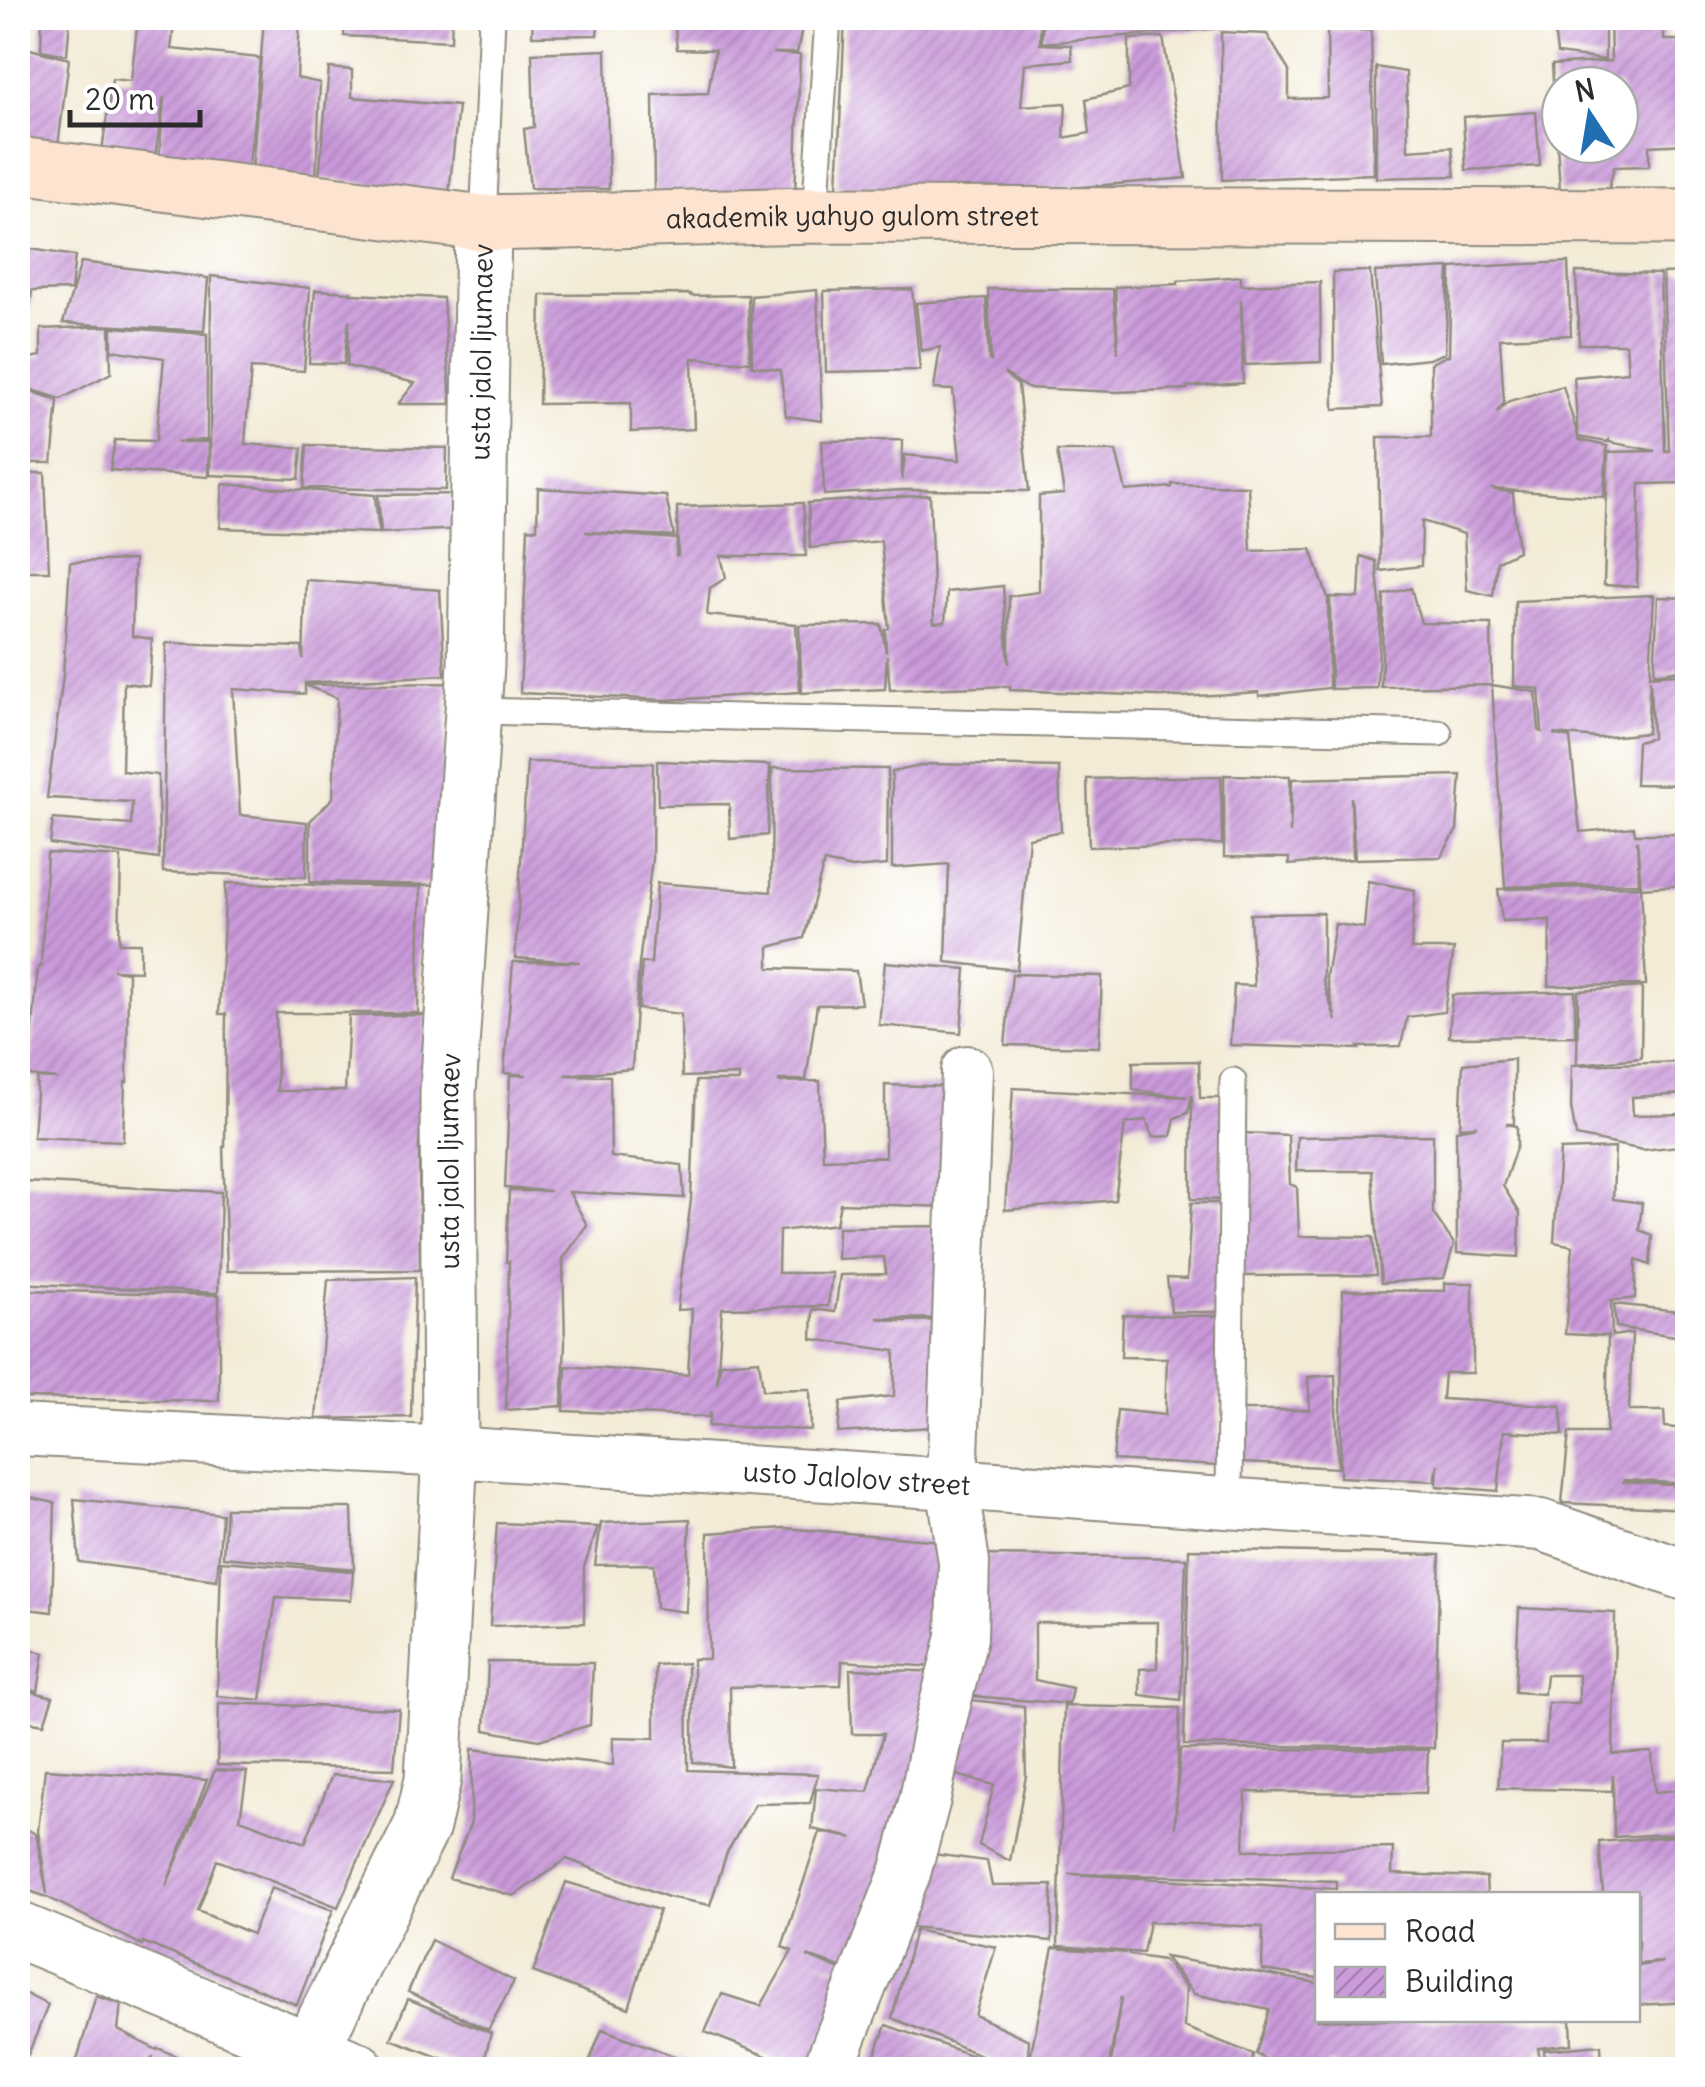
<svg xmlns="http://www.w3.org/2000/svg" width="1705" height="2087" viewBox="0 0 1705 2087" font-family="Delius,sans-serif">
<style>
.building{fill:url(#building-hatch);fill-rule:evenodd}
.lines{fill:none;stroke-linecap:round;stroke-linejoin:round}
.service-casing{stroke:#8f8b80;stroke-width:29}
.minor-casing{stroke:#8f8b80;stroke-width:54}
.tertiary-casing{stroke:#8f8b80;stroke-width:59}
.secondary-casing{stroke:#8f8b80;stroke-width:59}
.service{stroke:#fff;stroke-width:25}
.minor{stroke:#fff;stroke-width:50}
.tertiary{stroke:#fff;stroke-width:55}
.secondary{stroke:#fde4d1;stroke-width:55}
.labels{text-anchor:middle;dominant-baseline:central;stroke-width:9;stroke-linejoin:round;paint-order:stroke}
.street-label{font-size:28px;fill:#2b2b2b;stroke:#fff}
</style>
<defs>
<pattern id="building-hatch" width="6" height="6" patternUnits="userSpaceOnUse" patternTransform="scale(2.5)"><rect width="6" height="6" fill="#cb9adb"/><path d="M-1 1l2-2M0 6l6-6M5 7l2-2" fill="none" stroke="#a57eb2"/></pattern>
</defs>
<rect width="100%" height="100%" fill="#fff"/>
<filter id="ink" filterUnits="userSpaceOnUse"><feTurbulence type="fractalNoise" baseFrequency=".01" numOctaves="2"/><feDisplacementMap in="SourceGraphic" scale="20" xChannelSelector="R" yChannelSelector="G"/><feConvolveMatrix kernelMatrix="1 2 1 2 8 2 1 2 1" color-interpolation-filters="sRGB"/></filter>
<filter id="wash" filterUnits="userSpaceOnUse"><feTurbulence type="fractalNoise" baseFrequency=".0048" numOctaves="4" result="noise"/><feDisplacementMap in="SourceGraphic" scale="40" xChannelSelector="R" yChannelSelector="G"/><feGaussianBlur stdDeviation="2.25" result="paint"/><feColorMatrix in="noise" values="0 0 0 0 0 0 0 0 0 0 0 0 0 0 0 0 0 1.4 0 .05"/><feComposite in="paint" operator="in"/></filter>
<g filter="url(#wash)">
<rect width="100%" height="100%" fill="#f3ebd6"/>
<g id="blocks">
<path class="building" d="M42,18H70L67,55L41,50Z
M138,18H175L171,49L260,58L249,166L159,158L164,97L155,158L102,151L112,79L131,81Z
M264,18H300L297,78L320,83L316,181L252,172Z
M345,18H452L451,41L344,36Z
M533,18H599L597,35L532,36Z
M674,18H804L797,53H772L800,55L795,196L654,192L653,95L708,93L715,50L677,49Z
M845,18H1040V44L1071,45L1072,60L1025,64L1021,106L1066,103L1064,138L1090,133L1086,99L1129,89V39L1163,37L1186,178L1013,193L837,187Z
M1042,18H1247L1246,26L1042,43Z
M1294,18H1387V22L1297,25Z
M1502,18H1605V60L1557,54L1554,27L1502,20Z
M1610,18H1664V40H1688V144L1649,146V166L1614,167L1609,188L1560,191L1552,65L1611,61ZM1560,85H1620V145H1560Z
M1371,30L1374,174L1222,180L1221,32L1267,34L1289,71V99L1328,98L1327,31Z
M18,46L69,59L57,154L18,149Z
M606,50L609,189L530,188L524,129L534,127L532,53Z
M1376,67L1406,72L1408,150L1452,147L1455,176L1376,178Z
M329,68L352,70V97L458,106L449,194L319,178Z
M1536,112L1540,166L1466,170L1463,117Z
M18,247L75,256L71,290L32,291L26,338L18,339Z
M81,262L208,278L204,331L63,323Z
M1568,262L1571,335L1500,338L1504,403L1496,413L1509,401L1563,386L1579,440L1607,446L1604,497L1491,489L1513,493L1518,551L1497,561L1493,596L1467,590L1464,534L1422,521L1421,566L1380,571L1378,437H1431V363L1449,355L1451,268Z
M1449,268L1445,353L1429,359L1381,364L1375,272Z
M1370,271L1382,407L1334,409L1333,272Z
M1576,272L1660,274L1665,451H1669L1663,273L1688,272V483L1640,484L1637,587L1604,585L1608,452L1655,451L1609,442V440L1607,442L1578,437L1574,377L1628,372L1626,344H1579Z
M211,276L310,288L304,371L251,368L245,444L302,448L299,479L210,475Z
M1241,276V285L1320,282L1321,362L1245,365L1241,299L1243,383L1187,387V389L1118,392L1027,388L1004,373L1018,385L1029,491L902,490L824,495L822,441L902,440V480L905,455L960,460L953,390L934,389L940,347L921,351L916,303L986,298L989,360L991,361L988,289H1113L1118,353L1115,287L1178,284V281Z
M912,289L920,370L826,372L824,291Z
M315,290L351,292V294L443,298L451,404H398L415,383L347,366L349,320L344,364L309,363Z
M817,290L822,421L786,416L780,370L752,366L751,296Z
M691,294V296L748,295L750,362L692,358L694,429L631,432V403L539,404L541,295Z
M110,326L111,373L61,399L26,388V359L41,356V329Z
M112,327L207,334V440L176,442H209L208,477L110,470L115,440L156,441L164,358L112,350Z
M18,386L58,401L52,463H18Z
M307,445L447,448L446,490L304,488Z
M1057,451H1116L1126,491L1172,487V484L1248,486L1251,551L1311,549L1328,598L1329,688L1259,696V692L1181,697L1010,690V686L890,690L887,655L885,689L802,693L799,625L881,624L886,652L885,629L889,628L881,541L810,548L808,503L930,495L934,623L945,622L947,592L1003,586L1009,664V596L1039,592V496L1064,494Z
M18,473H45L49,571H18Z
M223,484L375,495L379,533L220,528Z
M538,488L666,496L674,536L585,532L677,539L676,556H678L677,507L803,503L806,556H721L726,578L710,588L707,615L796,624L800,692L667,700L520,693L528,528L537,529Z
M462,494L464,529L381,533L378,495Z
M1361,556L1376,561L1381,612L1377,688L1331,689L1330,597L1359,598Z
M134,560L132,636L152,639L149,686L124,683L122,771L158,775L159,859L50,844L53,819L131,825L132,802L47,798L63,676L70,562Z
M306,580L440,590L445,675L305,683V685L448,683L438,885L310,882V821L333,798L337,698L305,685V694L233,689L240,815L307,822L306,877L163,872L166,643L302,647L303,659Z
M1411,588L1421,623L1491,624L1492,685L1381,687L1384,595Z
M1654,595L1650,676L1688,673V785L1635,784L1637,742L1652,738L1650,679L1647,733L1598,738L1553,734L1570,738L1580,832L1634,827L1635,834H1688V885L1641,888L1637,840L1639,883L1505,887L1492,685L1536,692L1539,731L1542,732L1539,689L1514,686L1515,601Z
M1658,597L1688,598V669L1654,674Z
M657,761L770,765L767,835L730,839L729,804L658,805Z
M527,762L653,763L652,859L639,964L632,1069L565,1075L610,1076L611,1157L682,1165L684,1198L569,1192L587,1225L563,1259L565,1343L562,1406L506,1410L509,1261L506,1262L509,1191H550L505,1188L510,1075H527L504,1073L513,962H580L515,958Z
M930,764L1059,767L1061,831L1029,838L1017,970L946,962L949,864L892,868V772Z
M772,768L888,769L887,865L852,868L824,862L804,938L769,947V968L856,971L861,1004L817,1005L806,1080H779V1082L820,1081L823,1159L885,1157V1085L968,1087L974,1208L840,1203L836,1224L779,1231L778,1273H832L828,1306L722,1308L717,1384L721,1363L759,1360L763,1390L810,1389L811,1430L708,1426L711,1412L708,1417L564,1411L566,1366L688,1375L692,1309L677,1310L691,1200L696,1081H739V1075L682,1077L681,1014L638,1009L642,963H651L657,883L771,892Z
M1224,775L1290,776V833L1292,779L1461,775L1457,830L1441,857L1355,859L1351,797L1353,859L1289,865V858L1224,857Z
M1221,776L1222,844L1089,847L1087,779Z
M47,853L121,857L119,943H140V971L113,970L128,972L127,1082H125L123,1141L33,1137L37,1078L57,1079L29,1076L38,967H41Z
M1368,881L1415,890L1411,949H1454L1444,1012L1407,1017L1401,1046L1358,1047L1359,1049L1230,1045L1234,985L1254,986L1250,914L1323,913V981L1336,1021L1326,977L1335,924L1364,928Z
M226,883L421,887L418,1013H276L277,1091H345L349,1016L427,1015L419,1145L420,1270L227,1271L223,1147H225L226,1014H219Z
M1641,886L1646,985L1549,986L1550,920L1502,921L1498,889Z
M885,962L966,969L961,1033L879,1025Z
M1012,974L1102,976L1099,1047L1005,1045Z
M1642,987L1641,1058L1577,1064L1578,991Z
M1575,991V1036L1449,1037L1452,995Z
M1514,1059V1124H1506L1517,1126V1145L1503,1186L1520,1213L1519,1257L1457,1253L1456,1130L1477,1126L1460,1127L1463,1064Z
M1199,1061L1200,1098H1225V1200L1191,1199L1192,1094L1188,1113L1175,1118L1171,1136L1153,1137L1146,1120L1125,1124L1115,1200L1005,1210L1013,1088L1187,1097L1133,1090V1062Z
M1688,1062V1094L1632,1097L1633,1115L1688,1114V1145L1643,1150L1576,1136L1571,1107L1572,1065Z
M1242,1133L1288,1135L1290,1184L1297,1187L1299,1236L1373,1237L1376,1275L1241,1276Z
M1433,1135V1213L1454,1244L1444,1278L1381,1283L1372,1171H1296L1297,1137Z
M1615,1148L1613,1199L1642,1203L1639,1230L1652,1235L1650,1265L1636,1260L1635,1298L1611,1301L1612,1336L1632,1333L1629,1411H1664L1665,1427L1688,1429V1484L1624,1480L1623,1482L1688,1486V1509L1562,1503L1569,1433H1606L1608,1336L1565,1334L1573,1246L1554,1242L1560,1150Z
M24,1182L221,1192L218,1293L18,1283Z
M1191,1203H1222L1218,1312H1171L1167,1278L1187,1279Z
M963,1226V1319L877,1318L897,1321L952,1320L948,1426L838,1433L841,1402L894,1396L895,1351L812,1339L813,1309L835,1312L840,1275L886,1274L884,1257L837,1259L838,1227Z
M415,1277L411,1417L316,1419L328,1280Z
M1445,1283H1473V1373H1444L1442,1399L1561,1406L1563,1435L1504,1431L1498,1491L1437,1486L1438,1464L1435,1481L1340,1477L1343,1290L1445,1291Z
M20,1290L219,1295V1401L18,1398V1315Z
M1614,1304L1688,1312V1338L1616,1327Z
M1123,1315L1222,1316L1217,1466L1113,1460L1117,1410L1165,1415L1167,1358L1121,1357Z
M1335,1375L1338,1468L1243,1463L1242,1410H1310L1308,1377Z
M18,1495L55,1503L52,1612L18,1608Z
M74,1499L222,1514L217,1580L79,1562Z
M226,1508H352L354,1569L223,1557Z
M690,1519L686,1612L656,1608L654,1564L595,1565L601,1523Z
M497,1523L598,1527L584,1567V1623L490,1626Z
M784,1528L942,1541L936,1667L842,1661L841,1685L730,1687L731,1767L693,1762V1659H709L708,1533Z
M1189,1549L1440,1555L1434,1748L1184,1745Z
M987,1555L1186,1558L1181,1700L1140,1695V1669L1157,1668L1158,1622L1035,1623V1680L1072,1688L1069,1704L972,1696Z
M221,1561L353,1571L351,1600L276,1597L261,1700L217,1696Z
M1519,1608L1615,1613L1613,1754L1652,1752L1655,1792L1688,1789V1833L1614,1837L1613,1775L1612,1791L1498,1788L1501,1743H1546L1548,1703H1579V1675H1546L1544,1694L1515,1692Z
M18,1646L44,1653L38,1691L18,1686Z
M488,1662L593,1663L590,1725L539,1740L485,1730Z
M687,1663L688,1770L818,1774L810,1803L755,1804L727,1852L710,1905L668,1897L567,1859L514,1896L449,1878L471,1822L472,1749L613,1765V1737L655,1738V1665Z
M850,1669L950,1672L849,1970L807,1956L847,1973L811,2070H802L705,2032L722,1994L761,2006L792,1951L782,1947L820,1832L853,1838L812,1829L816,1788L868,1792L883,1734H852Z
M18,1688L53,1697L44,1724L26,1721L23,1748L18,1746Z
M963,1699L1024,1706L1026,1776L1010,1861L979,1845L994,1785L949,1773Z
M219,1703L399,1709L394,1769L217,1765Z
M1064,1706L1180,1708L1175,1828L1180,1749L1428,1750L1426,1793L1246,1792L1244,1850L1393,1848L1392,1874L1486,1877L1487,1894H1318V1978L1262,1970L1263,1927L1149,1922L1143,1953L1058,1946ZM1069,1874L1174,1876L1336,1881V1889Z
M45,1769L207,1780L166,1886L215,1770L247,1772L240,1819L305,1843L332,1775L394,1779L338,1907L217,1860L198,1911L252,1934L271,1888L333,1910L297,2005L143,1942L142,1945L47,1897L18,1887V1825L36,1834L47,1894L38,1831Z
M1688,1835V2002L1638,2005V1966L1663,1962L1638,1964V1894H1603L1599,1842Z
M925,1853L987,1861L992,1886L1052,1885V1941L910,1927Z
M566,1882L659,1910L629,2008L533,1972Z
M915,1930L996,1947L975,2015L1029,2040L1027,2070H1016L892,2018Z
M431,1940L514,1981L488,2030L408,1992Z
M1053,1948L1129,1953V1955L1163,1960L1186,1988L1184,2027L1253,2054L1251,2070H1188L1172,2065L1169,2070H1110L1121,1997L1108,2070H1033L1030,2057Z
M1165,1957L1318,1983V2020H1571L1572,2044L1538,2048L1542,2070H1349L1327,2063V2070H1287L1276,2064L1284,2070H1258L1263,2058L1256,2054L1269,2010L1194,1994Z
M18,1990L48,2005L28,2055L18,2051Z
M96,1996L121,2004L118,2030L157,2050L158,2048L208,2070H149L153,2056L147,2070H74Z
M408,1999L491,2033L482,2070H472L391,2039Z
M886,2025L985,2060L981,2070L870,2069Z
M602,2029L690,2062L687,2070H586Z
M1601,2045L1602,2070H1546L1544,2050Z"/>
</g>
</g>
<g filter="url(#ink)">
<use href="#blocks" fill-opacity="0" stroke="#8f8b80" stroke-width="2.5"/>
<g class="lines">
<g class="service-casing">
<path id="service" d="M815,215L828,18
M483,223L492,18
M473,711L1439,733
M1229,1503L1233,1081"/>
</g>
<g class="minor-casing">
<g id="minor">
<path id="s1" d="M18,1430L450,1452L952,1484L1541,1525L1688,1576"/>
<path d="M828,2070L905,1873L925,1799L939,1728L962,1637L964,1562L952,1484L967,1071"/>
</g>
</g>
<g class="tertiary-casing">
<g id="tertiary">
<path d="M18,1930L357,2070"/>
<path id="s2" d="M303,2070L310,2051L422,1826L433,1779L450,1452L448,1093L476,665L483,223"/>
</g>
</g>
<g class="secondary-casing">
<g id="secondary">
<path id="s3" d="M18,165L483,223L815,215L1688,217"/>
</g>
</g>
<use href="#service" class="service"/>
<use href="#minor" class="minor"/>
<use href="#tertiary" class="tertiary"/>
<use href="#secondary" class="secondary"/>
</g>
</g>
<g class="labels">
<g class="street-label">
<text stroke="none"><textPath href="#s3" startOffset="838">akademik yahyo gulom street</textPath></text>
<text stroke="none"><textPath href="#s2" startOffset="1748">usta jalol ljumaev</textPath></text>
<text stroke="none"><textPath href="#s2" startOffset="938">usta jalol ljumaev</textPath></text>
<text stroke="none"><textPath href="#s1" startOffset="840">usto Jalolov street</textPath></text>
</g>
</g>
<rect width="1705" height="2087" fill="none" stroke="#fff" stroke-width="60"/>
<rect x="1315" y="1892" width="325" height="130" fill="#ffffff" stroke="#aaaaaa" stroke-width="2.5"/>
<rect x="1335" y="1924" width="50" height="15" fill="#fde4d1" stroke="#aaaaaa" stroke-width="2.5"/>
<text x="1405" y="1942" font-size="30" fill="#2b2b2b">Road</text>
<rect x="1335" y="1967" width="50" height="30" fill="url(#building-hatch)" stroke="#aaaaaa" stroke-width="2.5"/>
<text x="1405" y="1992" font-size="30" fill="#2b2b2b">Building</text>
<g transform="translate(1590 115) rotate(348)"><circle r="48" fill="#ffffff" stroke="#aaaaaa" stroke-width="2.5"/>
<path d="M0-8L18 38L0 25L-18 38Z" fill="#1f6fb2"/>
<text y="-15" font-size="28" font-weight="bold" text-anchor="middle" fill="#2b2b2b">N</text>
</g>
<path d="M70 110v15h130v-15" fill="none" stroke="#2b2b2b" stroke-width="5"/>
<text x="85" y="110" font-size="30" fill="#2b2b2b" stroke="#ffffff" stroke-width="8" paint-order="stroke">20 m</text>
</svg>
